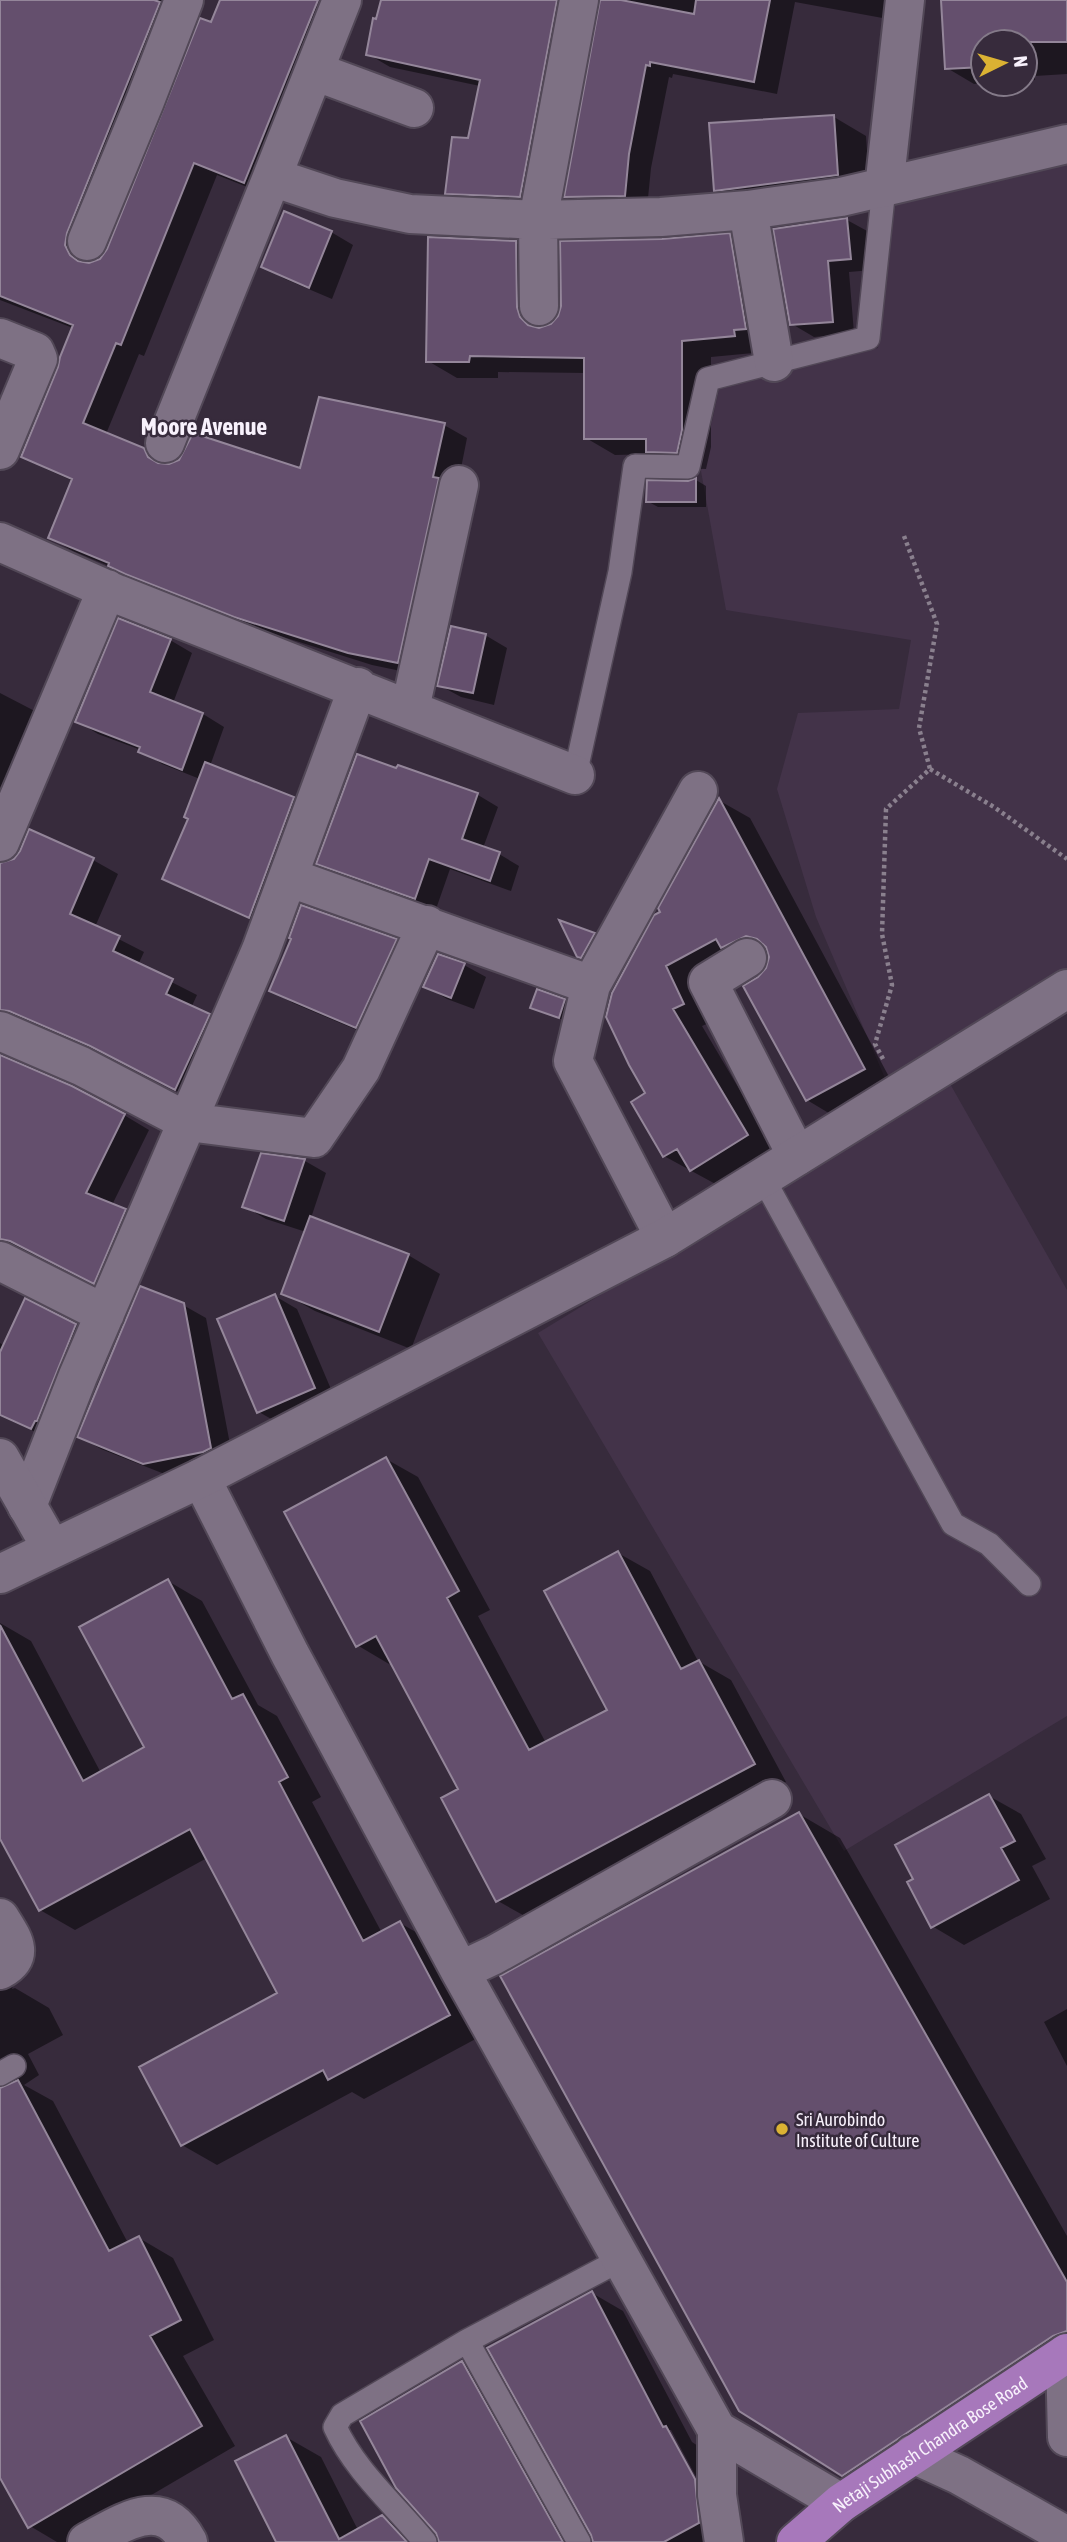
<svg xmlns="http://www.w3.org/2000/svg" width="1067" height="2542" viewBox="0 0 1067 2542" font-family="'Asap Condensed',sans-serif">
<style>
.built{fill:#433349}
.shadow{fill:#0007;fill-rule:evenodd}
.building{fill:#644f6d;stroke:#94869a;stroke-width:2}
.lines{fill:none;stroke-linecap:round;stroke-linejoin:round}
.service-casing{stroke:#524857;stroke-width:26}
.minor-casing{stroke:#524857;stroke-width:42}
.tertiary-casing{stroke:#524857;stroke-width:42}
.primary-casing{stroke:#524857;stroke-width:42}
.path{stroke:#8a808e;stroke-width:4.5;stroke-dasharray:3.5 3.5;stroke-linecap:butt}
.service{stroke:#7e7184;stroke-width:23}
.minor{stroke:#7e7184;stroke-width:38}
.tertiary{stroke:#7e7184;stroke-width:38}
.primary{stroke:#a778bb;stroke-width:38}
.poi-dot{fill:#dbb233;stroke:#372b3c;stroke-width:2.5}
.labels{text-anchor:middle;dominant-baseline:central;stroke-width:5;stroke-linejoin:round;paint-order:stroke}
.poi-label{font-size:18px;fill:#f8f1fc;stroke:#372b3c;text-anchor:start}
.street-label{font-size:18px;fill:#f8f1fc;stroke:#372b3c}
.district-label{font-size:24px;font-weight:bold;fill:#f8f1fc;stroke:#372b3c}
</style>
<rect width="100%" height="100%" fill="#372b3c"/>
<path class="built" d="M1067,154V978L890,1090L816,917L777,789L798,713L899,709L911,640L726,610L701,471L720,385L878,348L885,206Z
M949,1082L1067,1290V1716L844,1851L538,1333Z"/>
<path class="shadow" d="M0,0H178L88,257L90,265L101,260L109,250L222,0H303L339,18L267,195L217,175L144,356L139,354L106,434L143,449L167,463L168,467L301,470L444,425L467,438L420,675L372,665L258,629L150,586L114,568L73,551L50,538L73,481L46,469L23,456L60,368L73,328L0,300Z
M383,0H585L543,209L470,206L447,193L469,140L480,86L390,67L368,54Z
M602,0H892L888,19L795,2L777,94L673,74L672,78L669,77L651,168L647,208L589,210L566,197Z
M943,0H1067V74L1035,76V80L1025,81V42H983V83L974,84L947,68Z
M834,117L866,136L870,193L747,208L715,190Z
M847,220L869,232L872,270L849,272L854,333L814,337L792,324Z
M331,232L353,245L332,299L285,279L263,267Z
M729,235L759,252L764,352L711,357V447L706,469L677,468L654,454L615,455L586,438V373L498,372V378H457L428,361L516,243L545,259L547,327L662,241Z
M696,480L706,486V507H658L647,501Z
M485,635L507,648L494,705L461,697L439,685Z
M170,640L192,653L173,703L203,714L224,727L210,766L293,799L315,812L272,929L186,891L164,878L190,819L200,779L162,764L141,750L98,734L77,721Z
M0,693L54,721L3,861L5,865L93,860L118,874L95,927L144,952L138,965L197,995L191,1008L234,1030L200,1103L118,1060L35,1024L24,1023L3,1050L7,1060L124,1115L149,1130L112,1205L150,1225L119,1297L37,1255L0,1249Z
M399,767L478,795L498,807L483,848L499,854L519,866L511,891L450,869L436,909L339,875L318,863Z
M720,801L750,818L894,1086L837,1118L807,1100L767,970L770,955L753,964L742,958L713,1021L702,1026L777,1153L721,1187L664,1156L647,1094L663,913Z
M594,935L604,941L589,962L578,955Z
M396,941L417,953L378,1039L293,1003L271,991Z
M464,965L486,977L474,1009L447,999L425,986Z
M564,1001L575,1007L570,1023L533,1007Z
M262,1155L305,1161L326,1173L311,1218L408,1255L440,1274L411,1349L315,1311L283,1293L306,1232L266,1219L244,1206Z
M275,1296L297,1309L336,1401L280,1424L259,1412Z
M26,1300L97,1338L53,1440L0,1416V1343L5,1346Z
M183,1305L206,1318L233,1460L167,1475L101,1449L80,1437Z
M386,1459L418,1477L490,1610L478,1616L546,1743L609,1711L618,1553L650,1571L698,1661L731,1680L786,1782L530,1919L498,1901L461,1789L392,1662L389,1664L357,1645Z
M168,1581L202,1601L258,1705L277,1716L321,1797L312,1802L382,1933L400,1923L435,1943L483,2035L364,2099L352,2092L217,2165L182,2145L280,1994L207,1858L75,1930L40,1910L0,1836V1623L31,1641L101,1773L146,1748Z
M989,1796L1021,1814L1046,1859L1032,1866L1050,1899L964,1945L932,1926L915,1880Z
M799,1814L840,1838L1067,2236V2376L883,2498L843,2475Z
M0,1935L14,1981L12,1989L15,1988L49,2008L63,2035L28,2054L39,2075L24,2085L53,2101L128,2243L139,2238L173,2258L214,2340L183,2356L235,2446L71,2542H57L30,2526L0,2475Z
M1067,2009V2066L1044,2022Z
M592,2293L623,2311L692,2442L698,2446L730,2542H593ZM667,2430H671L701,2486L698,2487Z
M462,2363L497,2383L585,2542H440Z
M286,2437L321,2457L358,2530L382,2517L417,2537L422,2542H281Z"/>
<path class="building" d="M0,0H154L160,2L67,233L65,245L70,255L78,261L89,263L100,259L107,249L200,18L211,22L220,0H318L244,183L194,163L121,345L116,343L83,423L144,448L148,457L158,463L169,464L179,460L193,433L300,468L319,397L445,423L433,477L439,478L398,663L348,653L234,617L125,574L108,566L109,563L48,538L72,479L21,457L58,367L60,357L73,325L0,296Z
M381,0H557L520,197L445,194L452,137L468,138L480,80L366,55L373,18L376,19Z
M600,0H621L694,14L696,0H770L754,82L650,62V66L646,65L629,154L625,196L564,197Z
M941,0H1067V42H983V67L945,69Z
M834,115L838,175L714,191L709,123Z
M284,211L332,231L309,288L261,267Z
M847,218L851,259L828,261L833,322L790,325L773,229Z
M730,233L746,329L734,330L735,336L682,341V430L677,453L646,452V439H584V358L470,356L469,362H426L428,237L516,241L517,307L520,317L528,325L539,328L551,324L558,316L561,306L560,241L662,239Z
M696,478V502H646L647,480L688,481Z
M118,618L171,639L150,692L203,713L182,770L138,752L140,747L75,722Z
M451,626L486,634L473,693L437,686Z
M357,754L396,768L398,765L478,793L462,839L500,852L490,881L429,859L415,899L316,864Z
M205,762L294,797L249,918L162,879L188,819L184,817Z
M719,798L865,1069L806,1101L743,986L758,977L766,968L769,957L766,947L757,939L746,936L721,948L716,939L666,966L684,1004L673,1009L748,1135L690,1171L677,1149L663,1157L631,1102L645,1093L629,1065L606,1017L612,993L654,915L660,912L658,908Z
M29,829L94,858L70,914L120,936L113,951L173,979L166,994L210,1014L175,1090L90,1046L9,1011L0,1010V863L14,859L20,851Z
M301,905L397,939L356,1028L269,991L291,939L289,938Z
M559,920L595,933L581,958L577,957Z
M438,954L465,963L451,998L423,987Z
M537,989L565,999L559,1018L530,1008Z
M0,1055L72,1086L125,1114L86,1193L126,1209L94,1284L10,1241L0,1239Z
M261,1153L305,1159L284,1221L242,1207Z
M310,1216L409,1254L379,1332L281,1294Z
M140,1286L184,1303L211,1448L203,1452L143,1464L77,1437Z
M275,1294L315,1388L257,1413L217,1319Z
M25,1298L76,1324L37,1421H35L31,1429L0,1415V1352Z
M386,1457L459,1591L447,1598L529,1750L607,1710L544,1591L618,1551L681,1669L699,1660L755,1764L496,1902L441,1798L458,1789L376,1636L356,1647L284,1512Z
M168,1579L232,1699L243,1694L288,1777L279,1782L363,1941L400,1921L450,2015L328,2080L323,2070L181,2146L139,2067L277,1993L190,1829L39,1911L0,1839V1625L83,1781L144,1747L79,1627Z
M989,1794L1015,1841L1001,1848L1019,1880L931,1928L907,1882L913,1879L895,1845Z
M799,1812L1067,2282V2331L1053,2336L842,2476L739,2411L500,1976Z
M18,2080L109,2251L139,2236L181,2320L150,2336L202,2426L28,2528L0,2478V2088Z
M592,2291L663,2427L666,2426L695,2479L699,2523L664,2542H593L591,2535L487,2348Z
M462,2361L563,2542H439L436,2533L396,2488L360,2421Z
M286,2435L339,2539L382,2515L407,2542H276L235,2461Z"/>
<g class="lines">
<g class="service-casing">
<path id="service" d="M575,775L620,572L635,466L688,467L708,379L868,338L884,188
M763,1178L953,1524L989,1544L1029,1584
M0,2074L14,2066
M467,2341L579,2542
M425,2542C395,2505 355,2471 335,2427L342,2415L467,2341L622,2259"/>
</g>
<g class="minor-casing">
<path id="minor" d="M314,71L414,108
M272,177L342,0
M884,188L905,0
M748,210L774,362
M87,241L145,101L184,0
M539,306L538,220L579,0
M0,338L35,352L38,359L0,450
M165,443L272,177L335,198L410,214L538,220L661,217L748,210L841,197L1067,144
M0,542L117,594L575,775
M410,709L459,485
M0,842L107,589
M288,877L591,985
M747,958L708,982L797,1156
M0,1031L81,1066L188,1122L314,1138L361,1069L427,925
M665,1238L573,1061L591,985L698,791
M0,1261L105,1314
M201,1478L290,1654L460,1971L717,2430L841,2503
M27,1506L78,1376L261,950L358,687
M0,1918C12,1938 27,1955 0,1970
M460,1971L494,1955L772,1799
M1065,2354L1067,2437
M717,2430V2495L724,2542
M913,2454L959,2475L1067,2536
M87,2542C123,2523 162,2494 188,2542"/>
</g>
<g class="tertiary-casing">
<path id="tertiary" d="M0,1458L52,1549
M0,1574L201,1478L665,1238L1067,989"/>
</g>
<g class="primary-casing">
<g id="primary">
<path id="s1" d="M796,2542L841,2503L1067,2353"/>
</g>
</g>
<path class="path" d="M904,536L937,624L919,728L930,769
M883,1059L875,1044L892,985L882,934L886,809L930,769L994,807L1067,859"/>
<use href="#service" class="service"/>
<use href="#minor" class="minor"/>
<use href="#tertiary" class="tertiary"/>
<use href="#primary" class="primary"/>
</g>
<circle class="poi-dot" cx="782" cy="2129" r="7"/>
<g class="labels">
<g class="poi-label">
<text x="796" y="2119">Sri Aurobindo<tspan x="796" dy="21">Institute of Culture</tspan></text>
</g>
<g class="street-label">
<text stroke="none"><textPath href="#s1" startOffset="166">Netaji Subhash Chandra Bose Road</textPath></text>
</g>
<g class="district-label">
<text x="204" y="426">Moore Avenue</text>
</g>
</g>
<g transform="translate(1004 63) rotate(85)"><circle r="33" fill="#372b3c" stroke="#847a89" stroke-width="2"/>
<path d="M0-5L12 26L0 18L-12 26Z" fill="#dbb233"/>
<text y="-10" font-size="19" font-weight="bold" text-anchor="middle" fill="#f8f1fc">N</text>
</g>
</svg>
